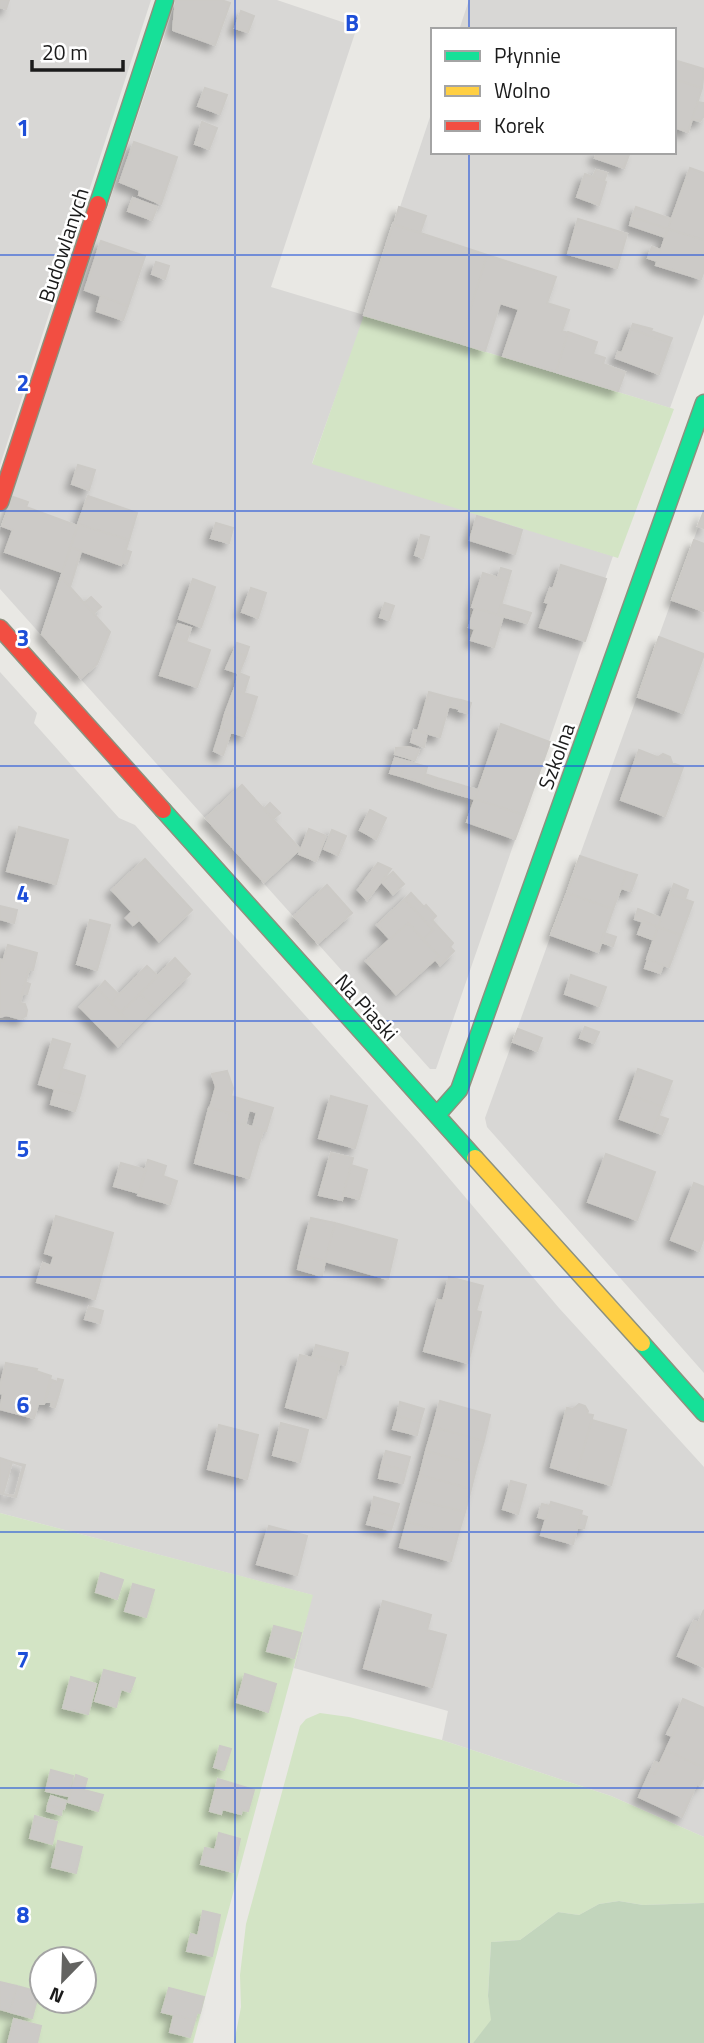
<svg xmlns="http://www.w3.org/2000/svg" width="704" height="2043" viewBox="0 0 704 2043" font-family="'Titillium Web',sans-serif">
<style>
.residential{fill:#d8d7d5}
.grass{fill:#d3e4c5;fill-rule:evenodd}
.forest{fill:#c2d5bc}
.building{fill:#cccac7;stroke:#cccac6;stroke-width:2;filter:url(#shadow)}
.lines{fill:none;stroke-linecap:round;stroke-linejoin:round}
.fast-casing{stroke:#8d917e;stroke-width:19}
.slow-casing{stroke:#8d917e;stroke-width:19}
.jam-casing{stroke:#8d917e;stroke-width:19}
.fast{stroke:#16e098;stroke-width:16}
.slow{stroke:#ffcf43;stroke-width:16}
.jam{stroke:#f24e42;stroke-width:16}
.grid{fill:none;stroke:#1d4ed8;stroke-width:2;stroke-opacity:0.55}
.labels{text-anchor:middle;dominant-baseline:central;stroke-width:5;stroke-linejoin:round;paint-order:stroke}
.street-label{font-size:21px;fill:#1b1b1b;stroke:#fff}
.grid-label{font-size:23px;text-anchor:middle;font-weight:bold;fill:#1d4ed8;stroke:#fff;stroke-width:5;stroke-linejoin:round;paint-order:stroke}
</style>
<defs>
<filter id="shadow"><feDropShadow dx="-6" dy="6" stdDeviation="3.5" flood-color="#0004"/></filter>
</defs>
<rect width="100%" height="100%" fill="#e9e8e4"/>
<path class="residential" d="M0,0H151L0,465Z
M176,0H277L357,27L271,287L364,315L433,108V152H674V30H459L469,0H704V314L670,408L365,315L312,463L613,556L436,1069H430L0,589V531Z
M704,511V1373L487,1127L485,1118Z
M0,672L37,713L34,723L119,818L135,825L421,1145L559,1308L704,1467V1837L611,1796L442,1740L448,1711L294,1668L312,1595L0,1513Z"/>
<path class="grass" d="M364,315L674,409L618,558L312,464Z
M0,1513L313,1595L193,2043H0ZM42,1959H84V2001H42Z
M320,1713L349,1717L442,1740L611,1796L704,1837V1903L643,1905L619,1901L599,1904L579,1915L558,1912L520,1940L491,1942L488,1996L492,2020L473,2043H234L241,2007L240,1975L246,1924L300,1726L306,1719Z"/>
<path class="forest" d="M619,1901L643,1905L704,1903V2043H473L491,2020L488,1996L491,1942L520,1940L558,1912L579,1915L599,1904Z"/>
<path class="building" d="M0,0H9L6,9L0,7Z
M176,0H221L230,3L215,45L173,30Z
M241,11L254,16L248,32L235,28Z
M674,60L704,69L702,88L674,79Z
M674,79L702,88L688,132L674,127Z
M205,88L227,95L220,114L198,106Z
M698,102L704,103V116L700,121L692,119Z
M202,122L217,128L209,149L195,144Z
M134,142L177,157L161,204L139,195L140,190L120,182Z
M597,152H630L624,168L595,158Z
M690,168L704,173V240L668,229Z
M596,170L607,173L604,181L593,177Z
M585,174L606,182L599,205L577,197Z
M133,198L157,207L152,220L128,211Z
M399,207L426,216L420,233L394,225Z
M636,207L671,219L668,229L632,217Z
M632,217L668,229L665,237L630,225Z
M578,219L627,234L617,268L568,254Z
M393,224L487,255L460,343L364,315Z
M668,229L704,240V270L701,279L656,265Z
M101,241L145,256L128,306L85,290Z
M652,247L661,250L657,261L648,258Z
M487,255L556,277L547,303L569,310L562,331L568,333L556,372L503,356L519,309L500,303L485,351L460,343Z
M156,262L169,266L165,279L152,274Z
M101,296L128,306L123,320L97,311Z
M633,324L652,329L651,331L672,338L670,343L631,329Z
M631,329L670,343L659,374L616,358L618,352L622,353Z
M568,332L597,342L593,354L605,358L603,364L625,372L618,391L556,372Z
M78,465L95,470L89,490L72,484Z
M88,496L137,513L129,540L78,524Z
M13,497L28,502L26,507L78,526L62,572L5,552L13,530L2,526Z
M704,511V528L698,526Z
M477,516L522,530L515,554L470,540Z
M216,523L233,528L229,543L211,538Z
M78,524L129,540L121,565L70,547Z
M421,535L429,537L423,558L415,555Z
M694,540L704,544V611L672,600Z
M70,547L81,551L70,587L61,577Z
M125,550L131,552L127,564L122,562Z
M561,565L606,579L585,641L540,627L549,603L545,602L550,588L553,589Z
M501,568L511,571L508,581L498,577Z
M483,573L508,581L498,615L472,607Z
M61,577L110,632L97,664L81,678L42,634Z
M193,579L215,587L201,627L179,619Z
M251,588L266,593L258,618L242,612Z
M91,597L101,607L94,613L84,603Z
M385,603L394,606L389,620L380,617Z
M501,604L531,613L527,623L498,615Z
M475,608L503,616L494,647L471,640L475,629L469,627Z
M178,624L191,628L186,642L173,637Z
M173,637L210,650L197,687L160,675Z
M659,637L704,654L683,713L638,697Z
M237,643L249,647L246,656L234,651Z
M234,651L246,656L239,673L226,669Z
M239,673L249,677L244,693L234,690Z
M234,690L257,697L249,722L225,714Z
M429,692L451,698L440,737L418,731Z
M451,698L461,700L460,709L448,706Z
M461,700L471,703L468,713L459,711Z
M225,714L249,722L244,736L221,729Z
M501,724L550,742L524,815L475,799Z
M221,729L231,731L223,755L214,751Z
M414,730L427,733L424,747L411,742Z
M408,747L419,750L415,760L395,754L396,748Z
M639,750L683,767L665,816L621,800Z
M663,754L670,757L672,763L657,758Z
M395,758L406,761L401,776L390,773Z
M406,761L427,767L423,783L401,776Z
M425,774L437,778L434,787L423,783Z
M437,778L464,786L461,795L434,787Z
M242,785L300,849L264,882L206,818Z
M464,786L478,790L475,799L461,795Z
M475,799L524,815L515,839L467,822Z
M270,803L280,813L273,819L264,809Z
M370,810L386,818L376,839L360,830Z
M19,827L68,840L56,884L7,871Z
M309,829L326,836L316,861L299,854Z
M332,830L346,836L338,855L324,849Z
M580,856L627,872L613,909L567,893Z
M145,859L192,910L159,941L112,890Z
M378,863L391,869L367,900L358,890Z
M393,872L404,884L393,894L382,882Z
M627,872L637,875L631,891L621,888Z
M674,884L688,890L685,899L670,894Z
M327,885L352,913L318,943L294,916Z
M411,893L424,907L426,905L436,916L432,920L453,943L450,947L454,951L440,965L435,959L439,956L423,940L433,930L405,899Z
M567,893L613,909L598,952L551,935Z
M670,894L693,902L681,935L658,927Z
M405,899L433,930L423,940L408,923L390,939L377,925Z
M0,906L17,910L14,923L0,919Z
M638,909L661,918L658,927L635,919Z
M132,912L139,920L133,925L126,918Z
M90,920L110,925L97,970L77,964Z
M643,921L658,927L654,940L638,934Z
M408,923L439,956L396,994L366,961Z
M658,927L681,935L669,967L647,959Z
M604,933L616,937L613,946L601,942Z
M8,945L37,953L33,970L29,969L20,1003L25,1004L27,1010L26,1016L21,1019L6,1015L0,1017V959L3,961Z
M175,958L190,974L155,1008L140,994Z
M648,959L663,965L660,973L645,968Z
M147,966L158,976L120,1013L111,1003Z
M571,975L606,987L599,1006L565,994Z
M105,981L119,995L111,1003L98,989Z
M25,982L30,984L27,994L22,993Z
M98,989L135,1028L118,1046L80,1007Z
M140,994L155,1008L135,1028L120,1013Z
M585,1027L599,1032L594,1043L580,1038Z
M518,1029L542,1038L537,1051L513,1042Z
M53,1039L70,1044L55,1089L39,1084Z
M62,1069L85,1076L80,1095L55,1089Z
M638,1069L672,1081L662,1107L629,1095Z
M227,1071L233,1088L231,1096L273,1108L266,1131L253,1127L257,1112L249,1110L245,1125L228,1120L230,1113L210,1108L216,1087L212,1074Z
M55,1089L80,1095L75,1111L51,1104Z
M629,1095L662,1107L653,1131L620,1119Z
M331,1096L367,1106L355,1148L319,1138Z
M209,1108L230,1113L228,1120L263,1130L249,1178L195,1163Z
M659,1116L668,1119L662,1134L653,1131Z
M331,1153L353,1158L342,1200L319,1195Z
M606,1154L655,1172L637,1220L588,1202Z
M148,1160L166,1166L163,1176L177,1181L170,1204L138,1195Z
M121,1163L146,1170L139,1193L114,1186Z
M351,1165L367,1170L359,1199L343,1195Z
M694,1183L704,1187V1237L699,1251L671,1240Z
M56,1216L113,1233L95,1299L37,1282L43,1263L51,1266L54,1256L45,1253Z
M311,1218L335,1223L325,1261L301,1255Z
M335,1223L397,1240L388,1279L325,1261Z
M301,1255L325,1261L322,1276L298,1269Z
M449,1277L483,1286L476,1311L481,1312L468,1363L424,1351L438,1300L443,1301Z
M89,1307L103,1311L100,1323L85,1319Z
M316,1345L348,1353L345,1365L313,1355Z
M300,1355L312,1358L313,1355L340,1362L326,1418L286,1407Z
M6,1363L37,1369L36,1371L51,1376L44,1404H38L34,1418L0,1409L3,1394L0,1393V1386Z
M58,1379L63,1380L55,1407L51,1406L52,1402L45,1401L52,1380L58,1382Z
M440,1401L490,1415L484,1441L433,1427Z
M400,1402L424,1409L420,1422L397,1416Z
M579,1404L585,1406L588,1411L587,1414L593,1415L576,1475L551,1467L567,1408L573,1409Z
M397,1416L420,1422L417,1435L393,1429Z
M592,1420L626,1430L611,1485L576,1475Z
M281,1423L308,1430L300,1462L273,1455Z
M219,1425L258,1435L247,1479L208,1469Z
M433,1427L484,1441L477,1465L426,1451Z
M386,1451L410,1457L406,1471L382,1464Z
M426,1451L477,1465L471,1489L420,1475Z
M0,1458L12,1462L3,1494L0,1493Z
M12,1462L25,1465L16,1497L3,1494L15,1496L23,1466Z
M382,1464L406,1471L403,1483L379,1478Z
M420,1475L471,1489L465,1512L413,1499Z
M511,1481L526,1485L521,1503L506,1499Z
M374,1497L399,1504L395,1517L371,1511Z
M413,1499L465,1512L458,1535L407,1522Z
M506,1499L521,1503L518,1514L503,1509Z
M551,1502L582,1511L573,1544L541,1535Z
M542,1504L550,1506L546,1519L538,1517Z
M371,1511L395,1517L391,1530L367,1524Z
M581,1515L587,1517L584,1528L578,1527Z
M407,1522L458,1535L451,1561L400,1547Z
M269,1526L307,1536L297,1575L257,1564Z
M101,1573L123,1580L117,1599L96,1592Z
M133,1584L154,1590L146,1617L125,1611Z
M383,1601L431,1615L427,1630L446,1635L432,1687L364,1668Z
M704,1610V1667L678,1656L689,1631L694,1633Z
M694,1621L699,1623L694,1633L689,1631Z
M274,1626L301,1633L294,1658L267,1651Z
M104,1670L135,1678L130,1692L121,1689L116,1707L95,1701Z
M245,1674L276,1684L268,1712L237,1702Z
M71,1677L96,1684L88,1714L63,1708Z
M683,1699L704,1708V1768L666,1750L677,1726L672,1724Z
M672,1724L677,1726L672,1736L667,1734Z
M220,1746L231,1749L224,1770L214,1767Z
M666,1750L704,1768V1777L700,1785L697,1783L682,1817L639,1797L650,1772L655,1774Z
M655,1762L660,1764L655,1774L650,1772Z
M51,1770L73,1776L68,1796L46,1791Z
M76,1775L87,1779L84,1790L103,1795L98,1811L68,1802Z
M218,1779L254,1790L248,1811L242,1810L241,1814L222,1809L221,1814L210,1811Z
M51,1796L66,1801L64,1809L48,1805Z
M48,1805L62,1809L61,1815L47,1811Z
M35,1816L57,1822L52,1844L30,1838Z
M219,1833L240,1839L233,1872L201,1864L205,1848L215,1850Z
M58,1841L82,1847L76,1873L52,1867Z
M203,1911L220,1915L212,1956L187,1951L191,1934L198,1936Z
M0,1982L17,1986L10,2012L0,2009Z
M17,1986L39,1992L32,2018L10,2012Z
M169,1988L204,1997L200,2013L197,2012L195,2020L162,2012Z
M174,2015L195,2020L190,2037L170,2032Z
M14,2019L41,2026L37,2043H8Z"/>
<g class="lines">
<g class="fast-casing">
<path id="fast" d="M98,204L165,0
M163,810L475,1158
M437,1115L459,1090L704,403
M642,1343L704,1413"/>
</g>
<g class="slow-casing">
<path id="slow" d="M475,1158L642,1343"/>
</g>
<g class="jam-casing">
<path id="jam" d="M0,502L98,204
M0,628L163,810"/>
</g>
<use href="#fast" class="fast"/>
<use href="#slow" class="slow"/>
<use href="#jam" class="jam"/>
</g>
<path class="grid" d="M235,0V2043M469,0V30M469,152V2043M0,255H704M0,511H704M0,766H704M0,1021H704M0,1277H704M0,1532H704M0,1788H704"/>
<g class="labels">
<g class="street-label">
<text transform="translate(63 245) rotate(-72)">Budowlanych</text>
<text transform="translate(556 756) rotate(-70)">Szkolna</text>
<text transform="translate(367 1007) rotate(48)">Na Piaski</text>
</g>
</g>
<g class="grid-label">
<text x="352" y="31">B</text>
<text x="23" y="136">1</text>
<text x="23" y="391">2</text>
<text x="23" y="646">3</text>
<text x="23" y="902">4</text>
<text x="23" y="1157">5</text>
<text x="23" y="1413">6</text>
<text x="23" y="1668">7</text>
<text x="23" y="1923">8</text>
</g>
<rect x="431" y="28" width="245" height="126" fill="#ffffff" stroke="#a4a4a4" stroke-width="2"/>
<rect x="445" y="51" width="35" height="10" fill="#16e098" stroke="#a4a4a4" stroke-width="2"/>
<text x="494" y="63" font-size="21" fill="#1b1b1b">Płynnie</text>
<rect x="445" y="86" width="35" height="10" fill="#ffcf43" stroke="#a4a4a4" stroke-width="2"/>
<text x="494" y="98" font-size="21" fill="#1b1b1b">Wolno</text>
<rect x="445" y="121" width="35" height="10" fill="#f24e42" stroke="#a4a4a4" stroke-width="2"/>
<text x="494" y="133" font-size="21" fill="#1b1b1b">Korek</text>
<g transform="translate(63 1980) rotate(203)"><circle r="33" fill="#ffffff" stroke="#a4a4a4" stroke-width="2"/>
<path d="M0-5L12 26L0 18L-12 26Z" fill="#636361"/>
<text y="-10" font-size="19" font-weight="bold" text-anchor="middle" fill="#1b1b1b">N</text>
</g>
<path d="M32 60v10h91v-10" fill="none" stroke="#1b1b1b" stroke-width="3.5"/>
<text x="42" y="60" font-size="21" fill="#1b1b1b" stroke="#ffffff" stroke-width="5" paint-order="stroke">20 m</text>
</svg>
